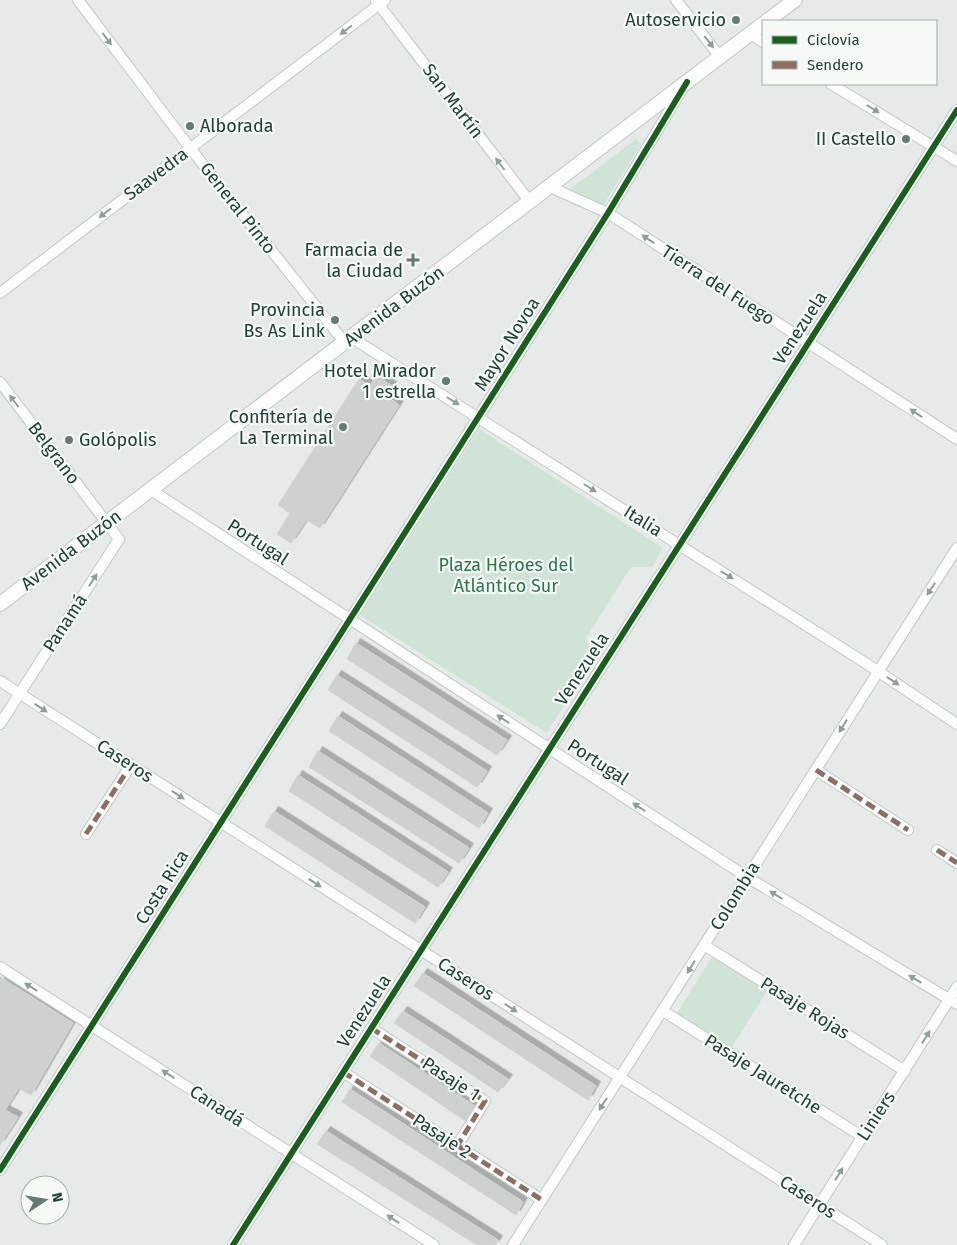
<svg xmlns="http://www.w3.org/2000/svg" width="957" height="1245" viewBox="0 0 957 1245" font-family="'Fira Sans',sans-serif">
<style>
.green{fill:#cfe4d6}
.building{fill:#cdd2d0;stroke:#cfd4d2;filter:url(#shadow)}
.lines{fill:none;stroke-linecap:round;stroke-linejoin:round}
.minor-casing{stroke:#c3c8c6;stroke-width:12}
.secondary-casing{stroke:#c1c9c6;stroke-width:16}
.minor{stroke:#fbfcfc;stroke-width:10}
.secondary{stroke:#fbfcfc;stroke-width:14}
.quiet{stroke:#8d6e63;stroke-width:5;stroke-dasharray:10 5;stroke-linecap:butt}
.cycleway-casing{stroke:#f5faf7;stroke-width:9}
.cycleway{stroke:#1b5e20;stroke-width:6}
.oneway{fill:#8f9e9a}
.poi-dot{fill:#677b75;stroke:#f5faf7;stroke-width:2}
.labels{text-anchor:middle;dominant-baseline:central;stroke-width:4.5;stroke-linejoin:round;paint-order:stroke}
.poi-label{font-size:18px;fill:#233f37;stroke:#f5faf7;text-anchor:end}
.street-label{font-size:18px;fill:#233f37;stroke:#f5faf7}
.park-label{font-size:18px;fill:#2d7649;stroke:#f5faf7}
</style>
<defs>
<filter id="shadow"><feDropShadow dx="4.5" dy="-4.5" stdDeviation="0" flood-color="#0004"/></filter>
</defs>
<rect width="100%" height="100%" fill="#e6ebe9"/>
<path class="green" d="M636,139L641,144L602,207L565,193Z
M479,429L663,548L652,567H631L586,638L594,657L547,733L360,615Z
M712,957L767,991L732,1047L677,1013Z"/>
<path class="building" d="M376,376L392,386L386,396L399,405L320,528L306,520L291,543L277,534L290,513L278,505L359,379L370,386Z
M356,643L507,740L497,755L347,659Z
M337,675L487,771L477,787L328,690Z
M338,716L488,813L479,828L329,731Z
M318,751L469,848L459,863L309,767Z
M298,775L448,872L438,887L289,791Z
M274,811L425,907L415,923L265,826Z
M423,973L596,1086L588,1100L414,986Z
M0,977L73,1023L31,1095L19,1088L5,1110L18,1117L0,1145Z
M403,1011L508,1079L498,1092L394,1023Z
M379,1043L476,1107L467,1122L370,1056Z
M350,1089L523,1202L516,1215L342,1102Z
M326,1131L498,1240L495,1245H477L317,1144Z"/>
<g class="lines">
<g class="minor-casing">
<path id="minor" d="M78,0L190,148L345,343
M676,0L720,57
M376,1L530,202
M750,34L763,42
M831,84L957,161
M550,187L608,213L957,439
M0,293L385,0
M352,338L864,662L957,724
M0,382L119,539L0,724
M151,490L747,877L957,1004
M0,681L882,1245
M816,770L908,830
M86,834L131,765
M937,850L957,863
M704,945L905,1071
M0,967L434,1245
M663,1011L863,1137
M371,1028L485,1101L457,1146
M343,1072L542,1200
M0,1170L608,213L684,86
M233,1245L957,110
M513,1245L957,548
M794,1245L957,987"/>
</g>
<g class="secondary-casing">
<path id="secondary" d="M767,21L795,0
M0,604L763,24"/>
</g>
<use href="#minor" class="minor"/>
<use href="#secondary" class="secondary"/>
<path class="quiet" d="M816,770L908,830
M86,834L131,765
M937,850L957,863
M371,1028L485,1101L457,1146
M343,1072L542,1200"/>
<g class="cycleway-casing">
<path id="cycleway" d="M0,1170L608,213L687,82
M233,1245L957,110"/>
</g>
<use href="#cycleway" class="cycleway"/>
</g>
<defs><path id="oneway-solid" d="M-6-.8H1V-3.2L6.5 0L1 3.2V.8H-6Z" transform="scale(1.25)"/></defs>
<g class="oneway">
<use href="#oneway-solid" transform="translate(346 30) rotate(143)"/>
<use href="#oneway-solid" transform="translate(107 39) rotate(53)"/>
<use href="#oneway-solid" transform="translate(709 42) rotate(52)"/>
<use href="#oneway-solid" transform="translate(873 109) rotate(32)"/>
<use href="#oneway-solid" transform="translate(500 164) rotate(-127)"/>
<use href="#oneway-solid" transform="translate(105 213) rotate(143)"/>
<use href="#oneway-solid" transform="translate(648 239) rotate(-147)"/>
<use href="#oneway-solid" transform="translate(14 401) rotate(-127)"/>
<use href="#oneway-solid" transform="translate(453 401) rotate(32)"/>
<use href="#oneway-solid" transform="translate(916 413) rotate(-147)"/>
<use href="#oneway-solid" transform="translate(590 488) rotate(32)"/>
<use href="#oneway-solid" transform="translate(727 575) rotate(32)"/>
<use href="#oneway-solid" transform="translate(93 580) rotate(-57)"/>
<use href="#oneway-solid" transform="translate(931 589) rotate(123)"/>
<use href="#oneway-solid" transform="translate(893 681) rotate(34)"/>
<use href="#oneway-solid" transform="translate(41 708) rotate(33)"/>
<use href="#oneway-solid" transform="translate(503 719) rotate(-147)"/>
<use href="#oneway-solid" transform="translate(843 726) rotate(122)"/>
<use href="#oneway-solid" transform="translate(178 795) rotate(33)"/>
<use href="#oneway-solid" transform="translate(639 807) rotate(-147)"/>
<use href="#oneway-solid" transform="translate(315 883) rotate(33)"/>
<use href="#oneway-solid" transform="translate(776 895) rotate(-149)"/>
<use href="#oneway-solid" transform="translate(691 967) rotate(122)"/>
<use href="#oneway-solid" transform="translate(915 979) rotate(-149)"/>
<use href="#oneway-solid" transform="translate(31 987) rotate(-148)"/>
<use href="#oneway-solid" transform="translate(511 1008) rotate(33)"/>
<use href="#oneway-solid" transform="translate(926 1037) rotate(-58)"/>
<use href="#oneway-solid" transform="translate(168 1074) rotate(-147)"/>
<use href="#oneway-solid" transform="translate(603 1104) rotate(123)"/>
<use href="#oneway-solid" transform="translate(839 1174) rotate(-58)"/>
<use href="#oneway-solid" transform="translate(393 1219) rotate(-147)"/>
</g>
<g class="poi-dot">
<circle cx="736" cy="20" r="5"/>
<circle cx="190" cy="126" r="5"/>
<circle cx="906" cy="139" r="5"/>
<path d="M410.5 252.5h5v5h5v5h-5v5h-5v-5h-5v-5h5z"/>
<circle cx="335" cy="320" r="5"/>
<circle cx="446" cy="381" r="5"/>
<circle cx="343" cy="427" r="5"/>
<circle cx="69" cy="440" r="5"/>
</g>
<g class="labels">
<g class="poi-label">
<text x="726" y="20">Autoservicio</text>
<text x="200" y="126" text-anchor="start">Alborada</text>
<text x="896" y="139">II Castello</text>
<text x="403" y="250">Farmacia de<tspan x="403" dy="21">la Ciudad</tspan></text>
<text x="325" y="310">Provincia<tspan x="325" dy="21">Bs As Link</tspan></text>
<text x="436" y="371">Hotel Mirador<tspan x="436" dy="21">1 estrella</tspan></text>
<text x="333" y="417">Confitería de<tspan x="333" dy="21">La Terminal</tspan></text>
<text x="79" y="440" text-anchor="start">Golópolis</text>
</g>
<g class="street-label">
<text transform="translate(453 101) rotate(53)">San Martín</text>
<text transform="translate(156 174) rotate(-37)">Saavedra</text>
<text transform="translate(238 208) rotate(52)">General Pinto</text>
<text transform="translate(718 285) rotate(33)">Tierra del Fuego</text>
<text transform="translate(394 306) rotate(-37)">Avenida Buzón</text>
<text transform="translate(800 328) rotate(-57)">Venezuela</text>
<text transform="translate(507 344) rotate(-58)">Mayor Novoa</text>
<text transform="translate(54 453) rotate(53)">Belgrano</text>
<text transform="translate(643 521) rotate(32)">Italia</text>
<text transform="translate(258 542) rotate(33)">Portugal</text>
<text transform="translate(71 550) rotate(-37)">Avenida Buzón</text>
<text transform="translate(65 623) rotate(-57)">Panamá</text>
<text transform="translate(582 669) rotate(-57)">Venezuela</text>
<text transform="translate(125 761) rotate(33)">Caseros</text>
<text transform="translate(598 762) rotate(33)">Portugal</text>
<text transform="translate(162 887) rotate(-58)">Costa Rica</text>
<text transform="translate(735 896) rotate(-58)">Colombia</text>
<text transform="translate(466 979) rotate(33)">Caseros</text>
<text transform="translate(805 1008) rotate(32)">Pasaje Rojas</text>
<text transform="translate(364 1011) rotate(-57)">Venezuela</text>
<text transform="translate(763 1074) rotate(32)">Pasaje Jauretche</text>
<text transform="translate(451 1079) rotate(33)">Pasaje 1</text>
<text transform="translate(217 1106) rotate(33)">Canadá</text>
<text transform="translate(876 1116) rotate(-57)">Liniers</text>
<text transform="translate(442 1136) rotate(33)">Pasaje 2</text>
<text transform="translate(808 1197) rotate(33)">Caseros</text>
</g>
<g class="park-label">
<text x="506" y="565">Plaza Héroes del<tspan x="506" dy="21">Atlántico Sur</tspan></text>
</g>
</g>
<rect x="762" y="20" width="175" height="65" fill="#f5faf7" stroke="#a1afaa"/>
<rect x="772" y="36" width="25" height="8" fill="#1b5e20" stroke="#a1afaa"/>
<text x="807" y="45" font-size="15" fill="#233f37">Ciclovía</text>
<rect x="772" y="61" width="25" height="8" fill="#8d6e63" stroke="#a1afaa"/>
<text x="807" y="70" font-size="15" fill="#233f37">Sendero</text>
<g transform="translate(45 1200) rotate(78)"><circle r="24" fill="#f5faf7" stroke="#a1afaa"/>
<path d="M0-4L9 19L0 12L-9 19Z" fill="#677b75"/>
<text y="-8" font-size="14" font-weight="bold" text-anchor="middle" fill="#233f37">N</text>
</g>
</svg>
